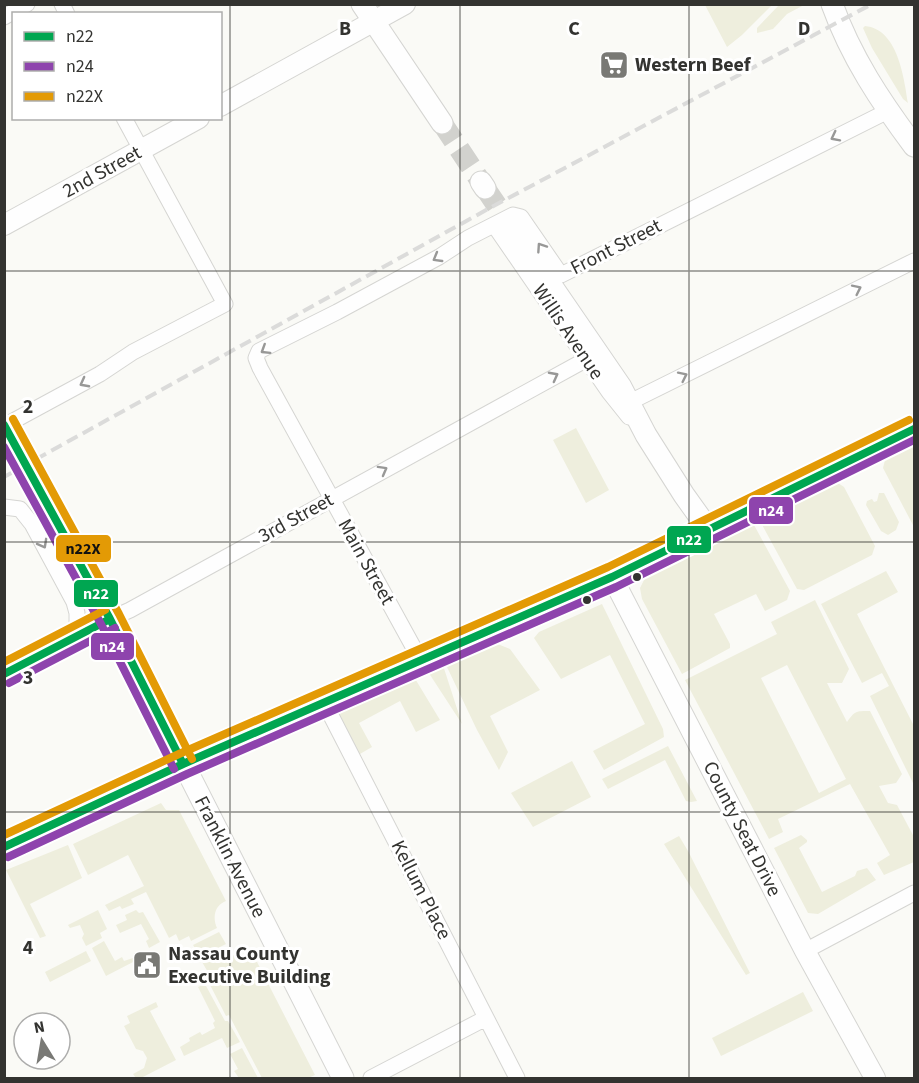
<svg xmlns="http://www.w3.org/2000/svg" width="919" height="1083" viewBox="0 0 919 1083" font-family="'Source Sans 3',sans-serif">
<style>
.green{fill:#eed;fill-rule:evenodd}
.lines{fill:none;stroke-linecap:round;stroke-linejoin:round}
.secondary-tunnel{stroke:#d2d2ce;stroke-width:21;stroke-dasharray:21 10;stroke-linecap:butt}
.minor-casing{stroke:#d5d5d2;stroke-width:17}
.tertiary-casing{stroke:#d5d5d2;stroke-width:22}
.secondary-casing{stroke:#d5d5d2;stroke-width:23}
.primary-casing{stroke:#d5d5d2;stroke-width:26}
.minor{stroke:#fefefe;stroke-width:15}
.tertiary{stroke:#fefefe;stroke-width:20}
.secondary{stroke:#fefefe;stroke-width:21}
.primary{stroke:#f0eef4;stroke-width:24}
.rail{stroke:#dbdbda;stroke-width:4;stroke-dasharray:12 6;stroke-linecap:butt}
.secondary-bridge-casing{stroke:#d5d5d2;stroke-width:23;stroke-linecap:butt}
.secondary-bridge{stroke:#fefefe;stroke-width:21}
.bus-1-casing{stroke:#fff;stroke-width:12}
.bus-2-casing{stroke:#fff;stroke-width:12}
.bus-3-casing{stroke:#fff;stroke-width:12}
.bus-1{stroke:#00a651;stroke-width:8}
.bus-2{stroke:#8e44ad;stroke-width:8}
.bus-3{stroke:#e39a05;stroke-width:8}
.oneway{stroke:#989897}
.grid{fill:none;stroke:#333330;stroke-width:1.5;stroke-opacity:0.55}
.bus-dot{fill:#333330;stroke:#fff;stroke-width:2}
.labels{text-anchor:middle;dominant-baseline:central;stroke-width:6;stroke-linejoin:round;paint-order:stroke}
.poi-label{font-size:20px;font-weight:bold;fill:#333330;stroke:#fff;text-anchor:start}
.street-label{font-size:20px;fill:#333330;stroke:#fff}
.grid-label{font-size:20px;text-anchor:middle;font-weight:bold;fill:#333330;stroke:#fff;stroke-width:6;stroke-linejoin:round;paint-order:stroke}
.line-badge{stroke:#fff;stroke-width:2}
.badge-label{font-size:16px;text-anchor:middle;font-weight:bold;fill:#fff}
.pale-badge-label{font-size:16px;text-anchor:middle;font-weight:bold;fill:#111}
</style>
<rect width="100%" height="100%" fill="#fafaf6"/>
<path class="green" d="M705,5H772L742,35L727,47Z
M779,5H804L787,14L773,29L757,33V28Z
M865,26C898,29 904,78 908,103L903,99L872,48L863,28Z
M576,428L609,490L586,503L553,440Z
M914,446V527L883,468L885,460Z
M838,483L844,487L875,546L872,555L804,590L797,589L760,521Z
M879,493H884L899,522L896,530L888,535L881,531L866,505L867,501L872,499L874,502L877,501Z
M754,525L790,591L787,600L765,611L756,594L714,614L730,644V648L682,674L642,599L640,588L645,578Z
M886,571L898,592L857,614L914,726V782L913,783L870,696L889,686L882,673L862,683L821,604Z
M815,600L849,669L842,683H827L847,722C855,711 855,711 870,711L902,774L896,783L879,786L888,803L897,805L914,837V862L884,875L877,863L890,855L850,784L778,819L783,832L769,839L685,680L777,634L771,622ZM787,665L846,779L819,793L761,678Z
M602,604L663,729L664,737L604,770L593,751L645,724L610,655L561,679L534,638L539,632Z
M495,643L510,649L540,690L490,716L508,752L499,770L477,730L447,667L449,664Z
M439,653L462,724L421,661Z
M408,667L440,720L416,732L400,701L359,723L372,747L353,758L324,702Z
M668,746L697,801L691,802L686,801L665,760L608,789L602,779Z
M572,761L591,797L533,827L511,793Z
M161,803L166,810H179L226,901C215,905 212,917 217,928L191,941L189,936L179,941L176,934L169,938L146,892L131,899L134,904L122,909L120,906L109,911L105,905L144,886L128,855L88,875L73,844Z
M801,835L807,840V842L799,848L822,892L855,876L857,871L867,868L876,880L818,914L808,913L774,848Z
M679,836L688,851L750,973L746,975L664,844Z
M68,845L82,878L30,904L46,936L40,938L6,870Z
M98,910L107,929L100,933L102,938L86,946L82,938L84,934L80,925L70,928L68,925Z
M136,910L139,913L143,912L160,942L149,948L146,941L149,939L141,924L120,933L116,925L127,920L125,915Z
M219,932L226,944L200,957L193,945Z
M104,941L115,961L122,957L124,961L133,958L135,961L106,976L92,948Z
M228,949C235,959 244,963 256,960L315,1075L308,1078H262L229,1015L226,1016L208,981L212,979L202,962Z
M86,951L91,961L50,982L45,972Z
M205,984L225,1021H228L240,1042L227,1048L222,1038L184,1056L180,1047L190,1041L189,1038L200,1032L202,1035L215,1028L213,1023L215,1021L198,987Z
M803,992L813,1011L721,1056L712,1038Z
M156,1002L158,1007L150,1011L176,1060L141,1078H136L133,1074L144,1068L147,1058L143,1051L136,1049L124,1026L130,1023L127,1016Z
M242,1048L258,1078H239L234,1071L238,1069L230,1054Z"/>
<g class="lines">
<path class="secondary-tunnel" d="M442,123L481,182
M485,188L512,228"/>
<g class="minor-casing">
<path id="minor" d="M62,4L67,14
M4,17L27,4
M494,225L609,392L629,417
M630,402L914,261
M4,426L100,374L133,352L225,304L124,118
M4,507L20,509L32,524L74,602L77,613V635
M421,661L260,368L256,358L259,351L337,312L439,257L468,238L513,215L521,217L561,275L888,111
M4,674L88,629L130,610L587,359
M324,702L517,1078
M805,951L914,893
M371,1078L486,1018"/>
</g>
<g class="tertiary-casing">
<path id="tertiary" d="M220,106L405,4
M4,225L199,118
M612,577L805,951L875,1078"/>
</g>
<g class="secondary-casing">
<path id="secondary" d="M362,4L442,123
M832,4C851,57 881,102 914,146
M481,182L485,188
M512,228L621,387L646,435L684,495L709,530
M31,473L110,619L343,1078"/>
</g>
<g class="primary-casing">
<path id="primary" d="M4,847L183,764L612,577L914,429"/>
</g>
<use href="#minor" class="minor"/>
<use href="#tertiary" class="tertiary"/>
<use href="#secondary" class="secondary"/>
<use href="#primary" class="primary"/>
<path class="rail" d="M4,477L488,209L872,4"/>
<g class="secondary-bridge-casing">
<path id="secondary-bridge" d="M4,424L31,473"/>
</g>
<use href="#secondary-bridge" class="secondary-bridge"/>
<g class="bus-1-casing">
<path id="bus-1" d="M4,425L110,619L183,764
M4,674L110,619
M4,847L183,764L612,577L914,429"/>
</g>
<g class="bus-2-casing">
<path id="bus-2" d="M4,447L101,624L174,769
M9,683L115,628
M8,857L187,774L616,587L914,440"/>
</g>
<g class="bus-3-casing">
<path id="bus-3" d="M13,419L119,614L192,759
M4,662L105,610
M4,835L179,754L608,567L909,420"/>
</g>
<use href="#bus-1" class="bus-1"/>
<use href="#bus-2" class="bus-2"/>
<use href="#bus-3" class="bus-3"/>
</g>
<defs><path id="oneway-chevron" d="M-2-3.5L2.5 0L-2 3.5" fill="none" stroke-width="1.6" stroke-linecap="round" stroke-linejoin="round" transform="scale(1.5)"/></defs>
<g class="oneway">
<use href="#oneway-chevron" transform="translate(835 137) rotate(153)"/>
<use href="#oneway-chevron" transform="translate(541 247) rotate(-124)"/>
<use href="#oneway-chevron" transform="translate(437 258) rotate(150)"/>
<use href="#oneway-chevron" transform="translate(857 289) rotate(-26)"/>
<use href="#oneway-chevron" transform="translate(265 350) rotate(148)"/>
<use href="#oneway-chevron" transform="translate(554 376) rotate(-28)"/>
<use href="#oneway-chevron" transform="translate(683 376) rotate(-26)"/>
<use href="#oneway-chevron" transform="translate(84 383) rotate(152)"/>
<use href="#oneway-chevron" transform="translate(383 470) rotate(-29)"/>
<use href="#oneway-chevron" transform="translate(43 544) rotate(61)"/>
</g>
<path class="grid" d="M230,4V1078M460,4V1078M689,4V1078M4,271H914M4,542H914M4,812H914"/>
<defs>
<g id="supermarket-square" transform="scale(1.5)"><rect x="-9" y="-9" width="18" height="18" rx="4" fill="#797975" stroke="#fff"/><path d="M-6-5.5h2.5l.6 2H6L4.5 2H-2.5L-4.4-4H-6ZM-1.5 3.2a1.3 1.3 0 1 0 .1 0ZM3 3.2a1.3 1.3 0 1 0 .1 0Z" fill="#fff"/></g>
<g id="civic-square" transform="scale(1.5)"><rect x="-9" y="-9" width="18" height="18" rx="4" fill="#797975" stroke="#fff"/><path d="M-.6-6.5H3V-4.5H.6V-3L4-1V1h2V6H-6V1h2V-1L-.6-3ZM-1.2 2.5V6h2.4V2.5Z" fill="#fff"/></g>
</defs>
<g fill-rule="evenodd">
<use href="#supermarket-square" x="614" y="65"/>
<use href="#civic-square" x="147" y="965"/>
</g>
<g class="bus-dot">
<circle cx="637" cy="577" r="5"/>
<circle cx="587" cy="600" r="5"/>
</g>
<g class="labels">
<g class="poi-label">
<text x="635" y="65">Western Beef</text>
<text x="168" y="954">Nassau County<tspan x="168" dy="23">Executive Building</tspan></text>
</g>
<g class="street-label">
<text transform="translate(102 172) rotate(-29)">2nd Street</text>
<text transform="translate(616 247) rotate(-27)">Front Street</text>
<text transform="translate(568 332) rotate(56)">Willis Avenue</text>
<text transform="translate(296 518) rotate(-29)">3rd Street</text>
<text transform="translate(366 562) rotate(61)">Main Street</text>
<text transform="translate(742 829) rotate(63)">County Seat Drive</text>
<text transform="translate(230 857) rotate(63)">Franklin Avenue</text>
<text transform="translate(421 890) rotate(63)">Kellum Place</text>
</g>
</g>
<g class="grid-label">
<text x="345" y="35">B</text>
<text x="574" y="35">C</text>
<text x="804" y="35">D</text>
<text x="28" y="413">2</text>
<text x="28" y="684">3</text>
<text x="28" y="954">4</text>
</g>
<g class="line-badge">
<rect x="748" y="496" width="46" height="29" rx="6" fill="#8e44ad"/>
<rect x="666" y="525" width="46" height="29" rx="6" fill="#00a651"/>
<rect x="55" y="534" width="57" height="29" rx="6" fill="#e39a05"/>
<rect x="73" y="579" width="46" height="29" rx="6" fill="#00a651"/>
<rect x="90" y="632" width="45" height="29" rx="6" fill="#8e44ad"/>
</g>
<g class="badge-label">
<text x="771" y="516">n24</text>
<text x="689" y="545">n22</text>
<text x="96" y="599">n22</text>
<text x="112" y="652">n24</text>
</g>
<g class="pale-badge-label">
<text x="83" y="554">n22X</text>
</g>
<rect width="919" height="1083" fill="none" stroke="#333330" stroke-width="12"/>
<rect x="12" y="12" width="210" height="108" fill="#ffffff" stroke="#adadac" stroke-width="1.5"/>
<rect x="24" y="32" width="30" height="9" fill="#00a651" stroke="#adadac" stroke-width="1.5"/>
<text x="66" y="42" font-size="18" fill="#333330">n22</text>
<rect x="24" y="62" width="30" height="9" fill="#8e44ad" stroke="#adadac" stroke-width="1.5"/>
<text x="66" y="72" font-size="18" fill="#333330">n24</text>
<rect x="24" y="92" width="30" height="9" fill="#e39a05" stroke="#adadac" stroke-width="1.5"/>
<text x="66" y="102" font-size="18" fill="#333330">n22X</text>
<g transform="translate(42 1041) rotate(349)"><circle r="28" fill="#ffffff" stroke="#adadac" stroke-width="1.5"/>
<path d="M0-4.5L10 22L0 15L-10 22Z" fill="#797975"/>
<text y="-9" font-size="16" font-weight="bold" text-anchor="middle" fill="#333330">N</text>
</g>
</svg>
